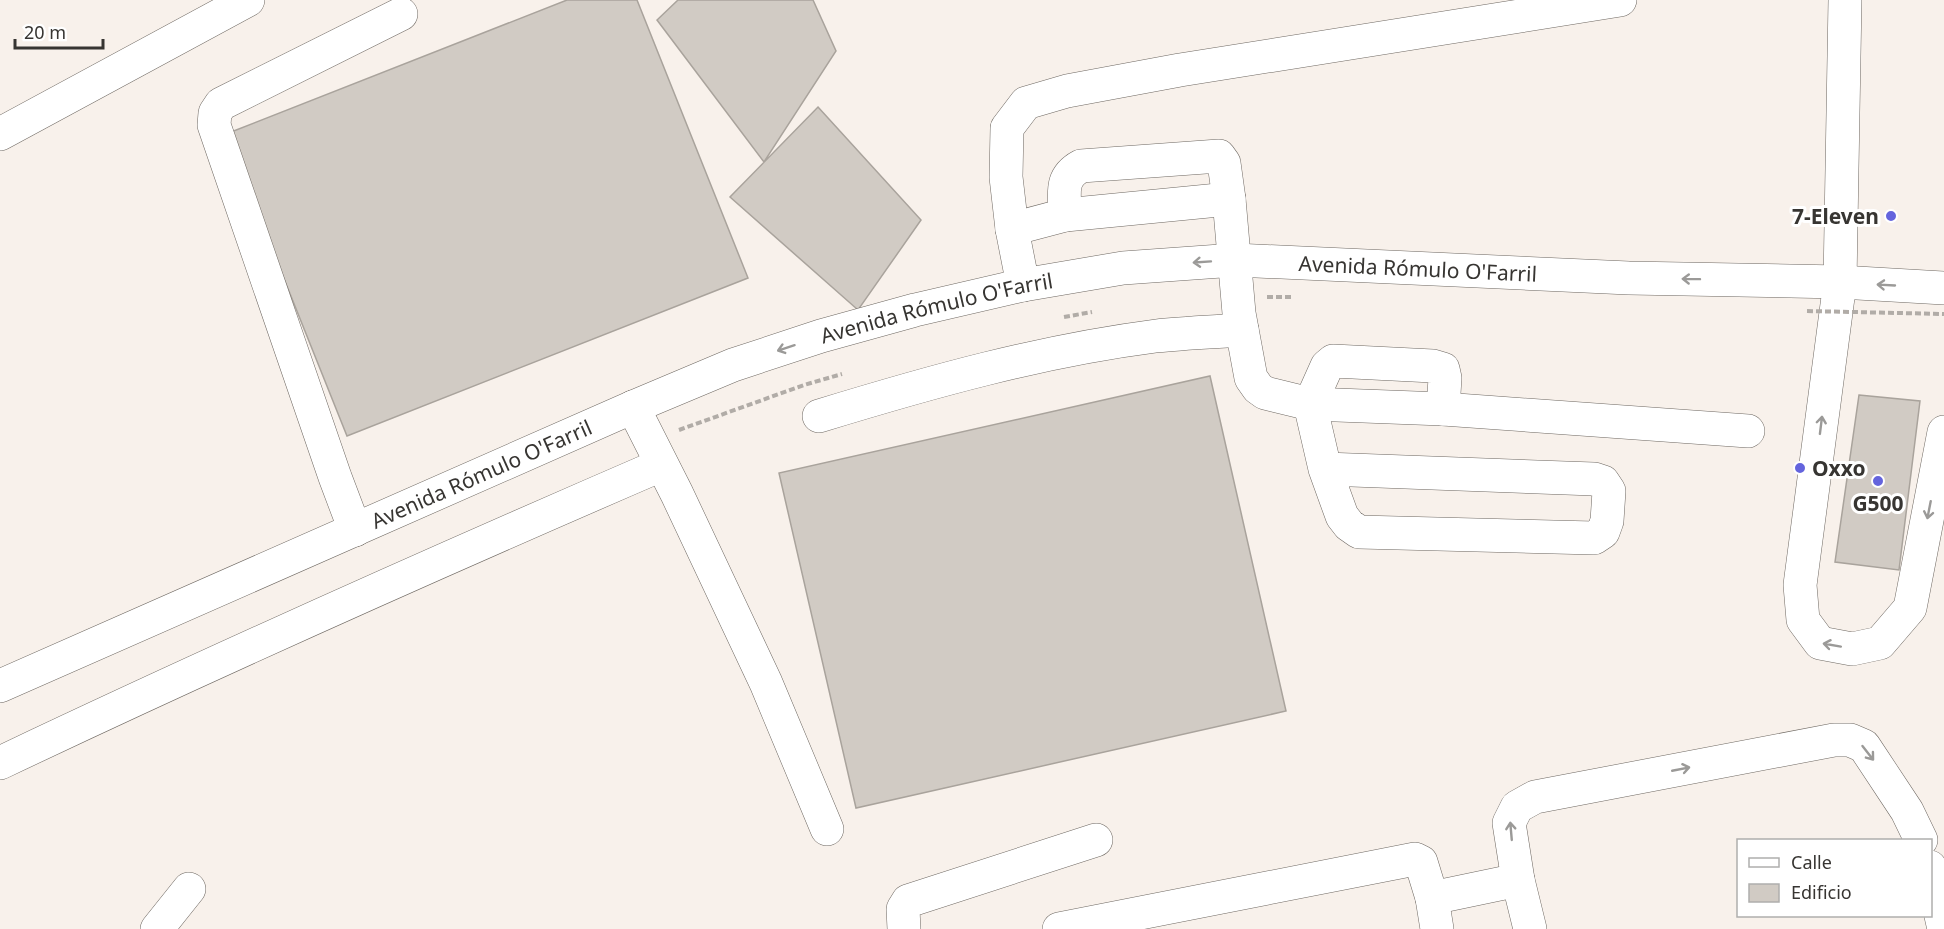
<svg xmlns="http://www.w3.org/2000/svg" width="1944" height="929" viewBox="0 0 1944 929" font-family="'Noto Sans',sans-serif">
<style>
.building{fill:#d1cbc4;stroke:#a9a39c;stroke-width:1.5}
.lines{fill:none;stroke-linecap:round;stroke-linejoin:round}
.minor-casing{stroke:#6e6862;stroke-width:34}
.path{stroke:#b1aca7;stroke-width:4;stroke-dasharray:6 3;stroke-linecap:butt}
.minor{stroke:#fff;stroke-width:33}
.path-bridge{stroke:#b1aca7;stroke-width:4;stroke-dasharray:6 3;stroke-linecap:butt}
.oneway{stroke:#9b9a98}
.poi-dot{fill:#6464dd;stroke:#fff;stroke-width:2}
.labels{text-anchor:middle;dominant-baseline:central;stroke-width:6;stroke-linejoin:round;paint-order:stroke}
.poi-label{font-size:21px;font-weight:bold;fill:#373532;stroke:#fff;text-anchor:end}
.street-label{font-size:21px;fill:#373532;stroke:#fff}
</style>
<rect width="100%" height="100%" fill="#f8f1eb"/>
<path class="building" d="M567,0H637L748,278L347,436L226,134Z
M678,0H813L836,51L764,162L657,20Z
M818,107L921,220L858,310L730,197Z
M1210,376L1286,711L856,808L779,473Z
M1859,395L1920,401L1899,570L1835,562Z"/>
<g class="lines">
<g class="minor-casing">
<g id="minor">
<path d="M1845,0L1840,282L1800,585L1803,620L1820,643L1852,649L1880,643L1910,608L1944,432"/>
<path d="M0,134L248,0"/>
<path d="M1065,215C1065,194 1059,178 1081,166L1219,156L1224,163L1229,199L1239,313L1251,378L1258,388L1265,393L1310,404L1443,409L1748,431"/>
<path d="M1012,229L1065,215L1229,199"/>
<path d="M1023,285L1012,229L1006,177L1007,128L1026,103L1067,91L1180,70L1620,0"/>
<path d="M633,407L677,494L766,683L827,829"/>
<path d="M819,416C930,382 1040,351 1156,336C1184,333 1213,332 1242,330"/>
<path d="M1325,469L1594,479L1603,482L1609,491L1607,521L1603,532L1594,538L1359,532L1349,525L1342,516L1325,469L1310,404L1327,366L1333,361L1433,366L1443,369L1445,378L1443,409"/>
<path d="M355,530L335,477L214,125L215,113L221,104L401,14"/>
<path id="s1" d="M0,686L633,407L733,365L821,336L915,310L1023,285L1123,268L1235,260L1629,278L1840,282L1944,288"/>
<path d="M0,763C219,659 439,561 661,465"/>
<path d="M1930,867L1944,929"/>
<path d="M1432,898L1518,880"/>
<path d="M157,929L189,889"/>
<path d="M904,929L903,909L908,901L1096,840"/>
<path d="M1059,929L1415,859L1421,862L1432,898L1437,929"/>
<path d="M1530,929L1518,880L1509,823L1517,807L1535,797L1834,740H1850L1864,746L1907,811L1921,840"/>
</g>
</g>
<path class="path" d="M1267,297H1292
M1064,317L1092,312
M679,430L804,385L842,374"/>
<use href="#minor" class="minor"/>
<path class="path-bridge" d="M1807,311L1944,314"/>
</g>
<defs><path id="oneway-shaft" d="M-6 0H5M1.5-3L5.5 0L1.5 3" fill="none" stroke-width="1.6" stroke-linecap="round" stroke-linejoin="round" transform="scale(1.5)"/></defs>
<g class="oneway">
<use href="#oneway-shaft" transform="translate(1202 262) rotate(176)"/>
<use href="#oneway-shaft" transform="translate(1691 279) rotate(-179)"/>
<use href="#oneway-shaft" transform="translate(1886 285) rotate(-177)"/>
<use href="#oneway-shaft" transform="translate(786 348) rotate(162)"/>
<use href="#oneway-shaft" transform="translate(1821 425) rotate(-83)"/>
<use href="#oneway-shaft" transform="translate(1929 510) rotate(101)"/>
<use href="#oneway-shaft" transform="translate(1832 645) rotate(-170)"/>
<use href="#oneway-shaft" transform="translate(1868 753) rotate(52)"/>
<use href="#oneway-shaft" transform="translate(1681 769) rotate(-11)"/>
<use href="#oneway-shaft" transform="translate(1511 831) rotate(-95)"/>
</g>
<g class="poi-dot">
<circle cx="1891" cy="216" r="6"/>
<circle cx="1800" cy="468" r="6"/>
<circle cx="1878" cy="481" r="6"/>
</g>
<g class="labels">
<g class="poi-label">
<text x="1879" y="216">7-Eleven</text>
<text x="1812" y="468" text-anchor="start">Oxxo</text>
<text x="1878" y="503" text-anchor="middle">G500</text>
</g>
<g class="street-label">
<text stroke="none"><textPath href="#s1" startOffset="1498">Avenida Rómulo O'Farril</textPath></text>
<text stroke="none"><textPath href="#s1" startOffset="1012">Avenida Rómulo O'Farril</textPath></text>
<text stroke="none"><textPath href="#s1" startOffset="526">Avenida Rómulo O'Farril</textPath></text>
</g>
</g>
<rect x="1737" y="839" width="195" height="78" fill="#ffffff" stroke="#afaead" stroke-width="1.5"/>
<rect x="1749" y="858" width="30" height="9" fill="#ffffff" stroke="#afaead" stroke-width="1.5"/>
<text x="1791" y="869" font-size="18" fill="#373532">Calle</text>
<rect x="1749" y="884" width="30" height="18" fill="#d1cbc4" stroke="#afaead" stroke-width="1.5"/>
<text x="1791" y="899" font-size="18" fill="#373532">Edificio</text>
<path d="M15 39v9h88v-9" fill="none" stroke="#373532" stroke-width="3"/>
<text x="24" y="39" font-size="18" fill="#373532" stroke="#ffffff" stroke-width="4.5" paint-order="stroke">20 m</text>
</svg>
